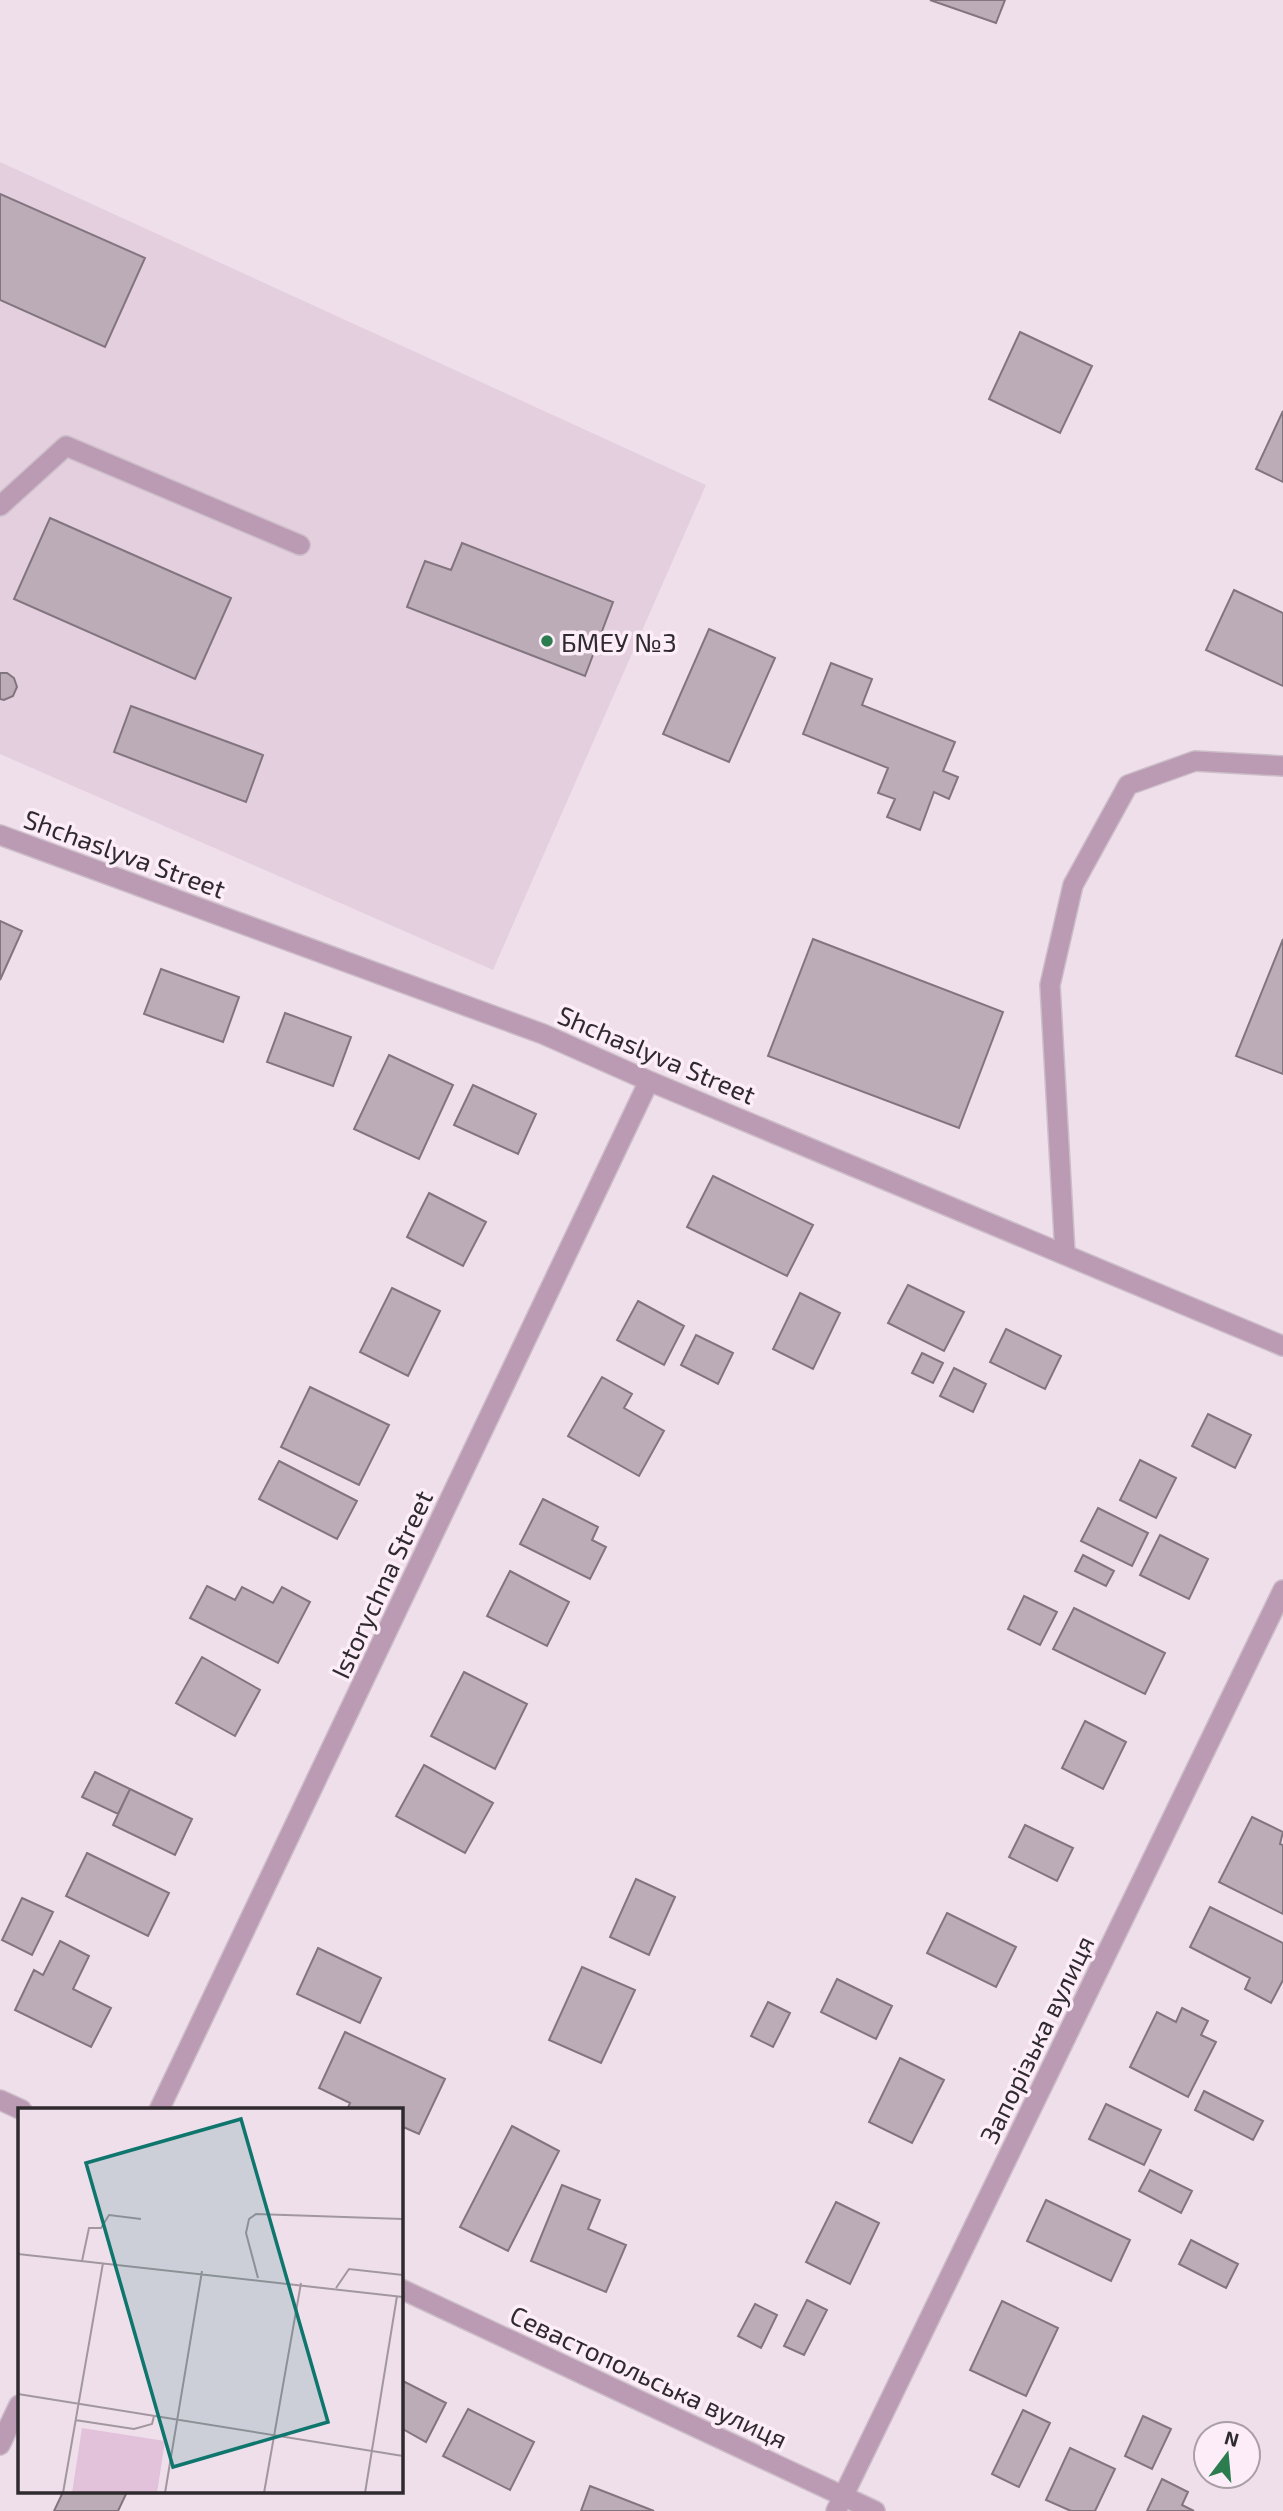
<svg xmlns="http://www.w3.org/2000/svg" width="1283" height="2511" viewBox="0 0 1283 2511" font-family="'Exo 2',sans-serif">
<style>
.built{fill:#e4cfdf}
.building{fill:#bbacb7;stroke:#82757f;stroke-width:2}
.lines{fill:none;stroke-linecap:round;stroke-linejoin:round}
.service-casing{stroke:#ccbec9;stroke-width:22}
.minor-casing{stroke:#ccbec9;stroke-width:22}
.service{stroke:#bb9ab3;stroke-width:19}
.minor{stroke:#bb9ab3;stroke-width:19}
.poi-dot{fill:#2b7d4f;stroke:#fcedf8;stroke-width:2.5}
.labels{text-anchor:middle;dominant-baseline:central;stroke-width:7;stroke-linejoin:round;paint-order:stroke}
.poi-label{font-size:26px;fill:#2f2a2e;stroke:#fcedf8;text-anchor:start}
.street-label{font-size:26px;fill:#2f2a2e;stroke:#fcedf8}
.inset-road{fill:none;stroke:#a2979f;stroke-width:2}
.view{fill:#0f766e;fill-opacity:0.15;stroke:#0f766e;stroke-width:3.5}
.inset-edge{fill:none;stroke:#2f2a2e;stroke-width:3.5}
</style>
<rect width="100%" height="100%" fill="#efdfeb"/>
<path class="built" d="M0,162L706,485L493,970L0,754Z"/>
<path class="building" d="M930,0H1005L996,23Z
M0,194L145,258L105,347L0,300Z
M1020,332L1092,366L1060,433L989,399Z
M1283,411V482L1256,469Z
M50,518L231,598L195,679L14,599Z
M462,543L613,602L585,676L407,607L425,561L451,570Z
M1234,590L1283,613V686L1206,650Z
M709,629L775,658L729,762L663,734Z
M831,663L872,679L862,705L955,742L943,771L958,777L949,799L934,792L920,830L887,817L895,799L878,793L888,768L803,734Z
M0,673H7L14,678L17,687L13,696L4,700L0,699Z
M131,706L263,755L246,802L114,752Z
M0,921L22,931L0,980Z
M813,939L1003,1012L959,1128L768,1056Z
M1283,939V1074L1236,1056Z
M161,969L239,997L223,1042L144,1014Z
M285,1013L351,1037L333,1086L267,1062Z
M389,1055L453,1085L419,1159L354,1129Z
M473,1085L536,1114L518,1154L454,1125Z
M713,1176L813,1225L787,1276L687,1227Z
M429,1193L486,1222L463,1266L407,1237Z
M908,1285L964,1312L944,1351L888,1323Z
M392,1288L440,1311L408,1376L360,1352Z
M800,1293L840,1313L813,1369L773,1349Z
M638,1301L684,1326L664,1365L617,1340Z
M1006,1329L1061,1356L1045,1389L990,1362Z
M696,1335L733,1353L718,1384L681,1365Z
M922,1353L943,1363L933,1383L912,1373Z
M954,1368L986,1384L973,1412L940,1396Z
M602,1377L632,1394L624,1408L664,1431L639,1476L568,1436Z
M310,1387L389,1425L359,1485L281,1447Z
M1208,1414L1251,1435L1235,1468L1192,1446Z
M1140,1460L1176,1478L1156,1518L1120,1500Z
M279,1461L357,1501L337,1539L259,1499Z
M543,1499L598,1527L592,1540L606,1547L590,1579L520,1544Z
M1098,1508L1148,1533L1132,1566L1081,1541Z
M1160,1535L1208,1559L1189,1599L1140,1575Z
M1083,1555L1114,1571L1106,1586L1075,1571Z
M510,1571L569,1602L547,1646L487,1616Z
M207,1586L235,1600L242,1587L273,1603L282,1587L310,1602L278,1663L190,1618Z
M1024,1596L1057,1612L1040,1645L1008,1629Z
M1074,1608L1165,1653L1145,1694L1053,1649Z
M202,1657L260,1690L235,1736L176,1703Z
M464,1672L527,1704L495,1769L431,1736Z
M1085,1721L1126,1742L1103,1789L1062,1768Z
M424,1765L493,1803L465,1853L396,1816Z
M95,1772L130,1789L118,1814L82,1797Z
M130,1789L192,1819L175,1855L113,1825Z
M1252,1817L1283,1832L1280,1844L1283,1845V1914L1219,1882Z
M1025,1825L1073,1848L1057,1881L1009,1857Z
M87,1853L169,1893L148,1936L66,1896Z
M636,1879L675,1897L649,1955L610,1937Z
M22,1898L53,1912L32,1955L2,1940Z
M1210,1907L1283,1943V1980L1271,2003L1245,1989L1250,1978L1190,1947Z
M947,1913L1016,1947L996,1987L927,1953Z
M60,1941L89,1956L73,1989L111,2008L91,2047L15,2010L34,1970L43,1975Z
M318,1948L381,1978L360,2023L297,1994Z
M582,1967L635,1990L601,2063L549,2040Z
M837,1979L892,2006L876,2039L821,2012Z
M768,2002L790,2013L773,2047L751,2036Z
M1182,2008L1208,2021L1201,2035L1216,2042L1188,2097L1130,2067L1157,2012L1176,2022Z
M345,2032L445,2079L419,2134L401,2126V2110H347L350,2103L319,2088Z
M900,2058L944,2080L912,2143L869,2122Z
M1204,2091L1263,2121L1253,2140L1195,2110Z
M1106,2104L1161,2130L1144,2165L1089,2139Z
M512,2126L559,2151L508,2251L460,2227Z
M1150,2170L1192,2191L1181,2213L1139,2191Z
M562,2185L600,2200L588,2229L626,2245L606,2292L531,2261Z
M1046,2200L1130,2240L1111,2281L1027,2241Z
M836,2202L879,2223L850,2284L806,2262Z
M1191,2240L1238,2264L1226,2288L1179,2264Z
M807,2300L827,2310L804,2355L784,2346Z
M1002,2301L1058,2328L1026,2396L970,2370Z
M755,2304L777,2315L761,2348L738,2336Z
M401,2380L446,2403L426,2442L401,2428Z
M468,2409L534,2442L510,2490L443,2456Z
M1023,2410L1050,2423L1019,2487L992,2474Z
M1143,2416L1171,2429L1152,2469L1125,2456Z
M1070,2448L1115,2469L1095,2511H1071L1046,2500Z
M1162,2479L1188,2492L1182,2505L1194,2511H1147Z
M590,2486L654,2511H581Z
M63,2492H127L118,2511H54Z"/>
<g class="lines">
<g class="service-casing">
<path id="service" d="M0,506L66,446L300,545
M1065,1254L1050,985L1073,885L1128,785L1195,761L1283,766"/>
</g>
<g class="minor-casing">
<path id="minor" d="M0,835L543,1034L649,1081L1283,1346
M0,2100L22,2110
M159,2110L649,1081
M401,2289L875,2511
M0,2445L19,2405
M836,2511L1283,1590"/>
</g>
<use href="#service" class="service"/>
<use href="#minor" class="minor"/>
</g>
<circle class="poi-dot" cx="547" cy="641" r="7"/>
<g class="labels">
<g class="poi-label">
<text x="561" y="641">БМЕУ №3</text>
</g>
<g class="street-label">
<text transform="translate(125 853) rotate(20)">Shchaslyva Street</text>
<text transform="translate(657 1054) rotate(23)">Shchaslyva Street</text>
<text transform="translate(381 1584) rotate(-65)">Istorychna Street</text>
<text transform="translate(1036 2039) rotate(-64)">Запорізька вулиця</text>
<text transform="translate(649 2376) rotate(25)">Севастопольська вулиця</text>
</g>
</g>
<g transform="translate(18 2108)">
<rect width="385" height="385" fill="#efdfeb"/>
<path d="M64,320L147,333L139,385H54Z" fill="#e2c2da"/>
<path class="inset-road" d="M0,146L385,189M64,153L71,120H83L91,107L123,111M240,170L228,125L231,111L238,106L385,111M318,180L331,161L385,167M0,286L385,348M57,312L116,321L134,316L136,308M45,385L85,155M147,385L184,163M246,385L283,175M347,385L379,188"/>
<path class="view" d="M223,11L310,314L155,359L68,55Z"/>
<rect width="385" height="385" class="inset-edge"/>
</g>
<g transform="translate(1227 2455) rotate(16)"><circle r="33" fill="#fcedf8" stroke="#aa9fa7" stroke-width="2"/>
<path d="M0-5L12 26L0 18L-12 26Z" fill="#2b7d4f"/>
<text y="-10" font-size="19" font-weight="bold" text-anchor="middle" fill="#2f2a2e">N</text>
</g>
</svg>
